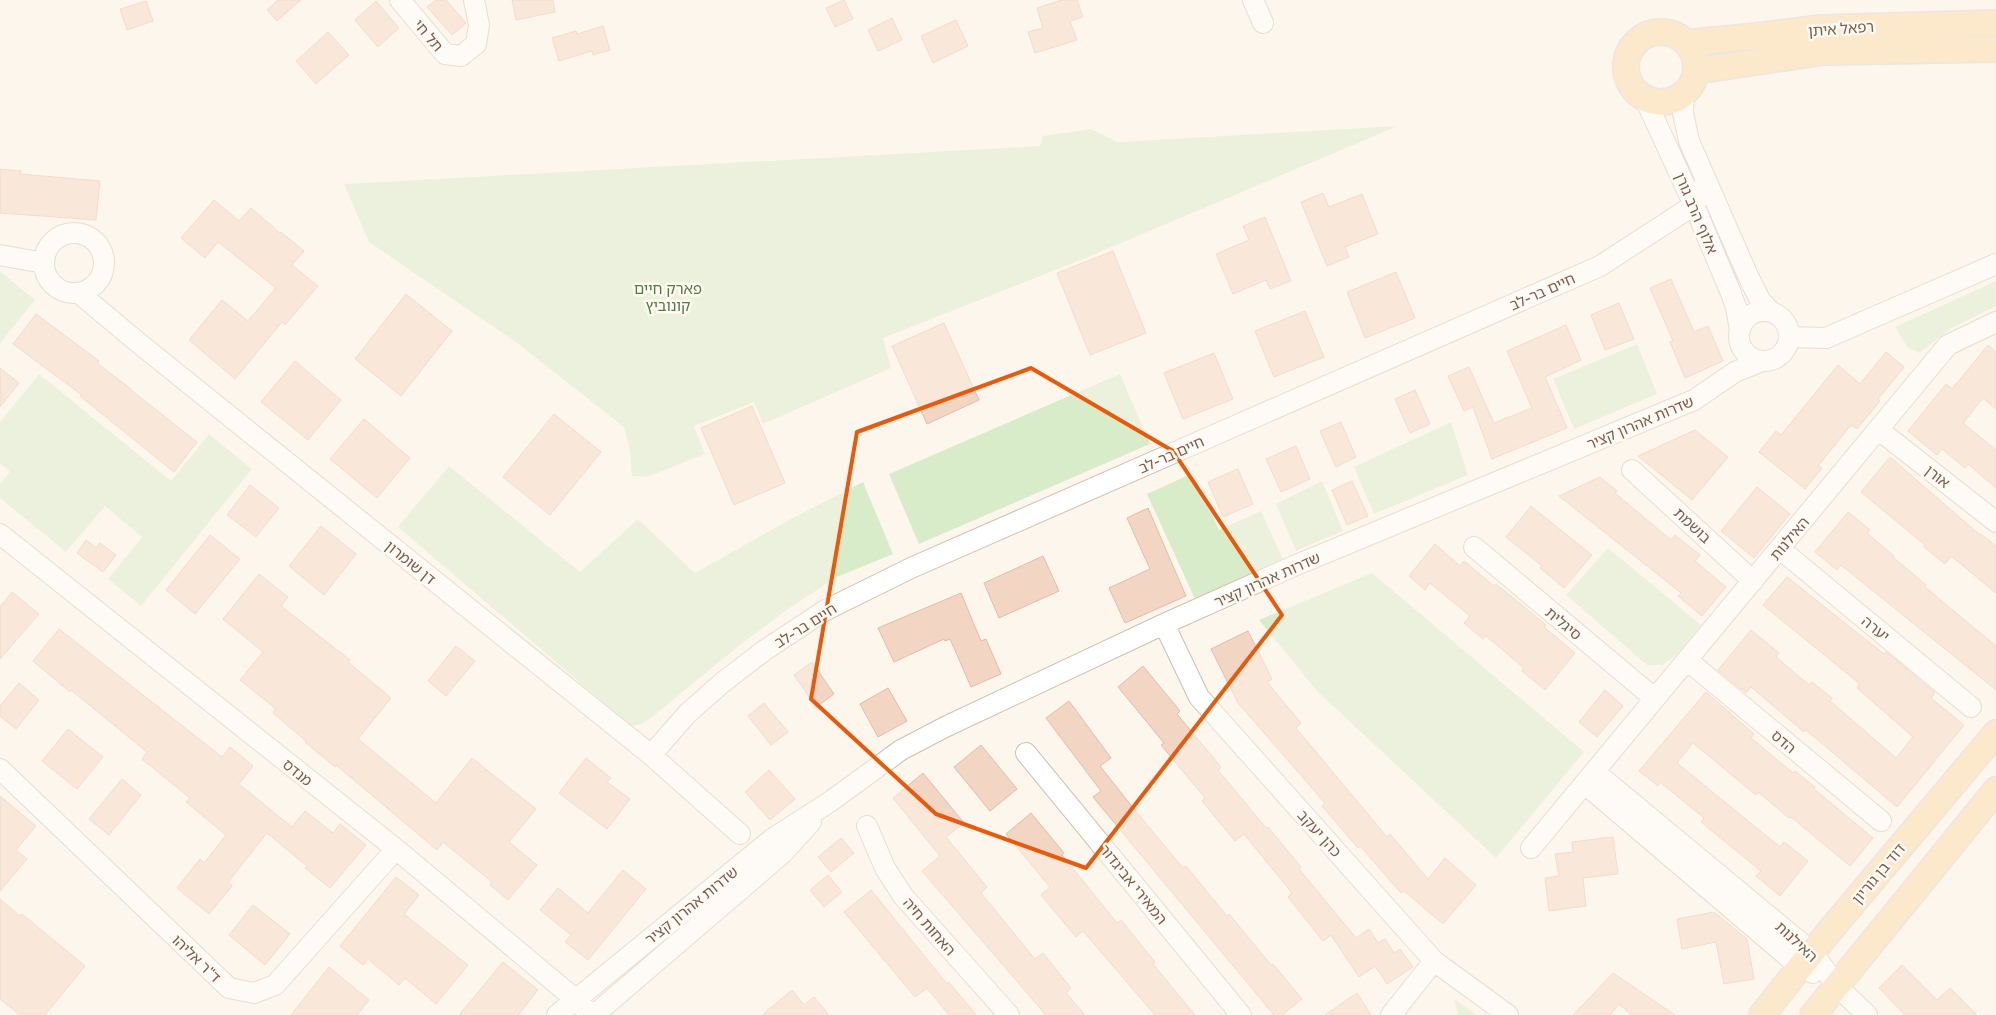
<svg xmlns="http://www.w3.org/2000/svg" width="1996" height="1015" viewBox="0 0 1996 1015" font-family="'Golos Text','Noto Sans Hebrew',sans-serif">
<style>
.green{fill:#d8ecc9}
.building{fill:#f3d5c3;stroke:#e6bba3}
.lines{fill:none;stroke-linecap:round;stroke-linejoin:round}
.minor-casing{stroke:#d1beb0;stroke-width:22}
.major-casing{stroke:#dad1cd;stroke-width:28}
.minor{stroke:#fff;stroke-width:20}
.major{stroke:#fbd9a5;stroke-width:25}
.marked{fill:none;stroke:#e8590c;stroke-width:4;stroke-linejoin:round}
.labels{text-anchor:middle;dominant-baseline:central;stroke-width:5;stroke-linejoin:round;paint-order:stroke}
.street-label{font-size:15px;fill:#7a5c4d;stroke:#fffaf3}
.park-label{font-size:15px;fill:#537a41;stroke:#fffaf3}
</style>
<rect width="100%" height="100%" fill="#fdf6ec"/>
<path class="green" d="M1398,126L1088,257L883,338L891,368L763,424L754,402L694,426L705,454L647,477L632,476L630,451L624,427L517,343L369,242L344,184L1040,146L1043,136L1091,129L1117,142Z
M0,271L35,300L0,343Z
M1996,281V306L1950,329L1920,353L1908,348L1895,327Z
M1637,344L1657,394L1574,429L1553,379Z
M39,374L171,481L209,434L252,469L141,606L108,579L142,537L105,506L66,552L0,498V484L10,472L0,463V422Z
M1120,374L1150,444L919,544L889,474Z
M1451,422L1468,475L1374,514L1354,467Z
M449,466L580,572L638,519L695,573L789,520L863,482L893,554L837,577L788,609L736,648L651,718L641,724L631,726L398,527Z
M1193,473L1219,530L1261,511L1283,559L1195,599L1147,494Z
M1322,481L1343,531L1296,551L1276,504Z
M1608,548L1701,625L1678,653L1663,665H1647L1566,595Z
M1372,573L1584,752L1496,858L1317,691L1259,620Z
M1454,999L1477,1015H1458Z"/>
<path class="building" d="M278,0H301L277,21L267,10Z
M436,0H446L466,23L452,35L427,7Z
M512,0H553L555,12L516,20Z
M844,0L853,19L835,27L826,8Z
M1062,0H1077L1083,17L1070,21L1077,40L1035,53L1028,32L1043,28L1037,8Z
M146,1L153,21L127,30L120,9Z
M376,1L399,28L378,47L355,20Z
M892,18L902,40L878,51L868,30Z
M956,20L968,46L933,63L921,36Z
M603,26L610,50L593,55L592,51L559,61L552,38L576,31L577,34Z
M328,32L349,55L316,84L296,61Z
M0,169L21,171L20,174L100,181L96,220L0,213Z
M1323,193L1329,207L1362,194L1378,234L1345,247L1349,257L1327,266L1301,202Z
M214,200L239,221L251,208L280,233L281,232L304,251L292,265L318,286L285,325L282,322L235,379L189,340L222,300L248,321L276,288L218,242L205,258L181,238Z
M1265,217L1291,281L1270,289L1266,280L1233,294L1216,254L1249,240L1243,226Z
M1113,251L1146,333L1090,355L1057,273Z
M1396,272L1415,318L1365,338L1347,292Z
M1671,279L1694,332L1708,326L1723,361L1685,378L1670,342L1673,341L1650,288Z
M406,294L452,331L401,396L355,359Z
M1619,303L1634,339L1605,350L1591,315Z
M1305,311L1324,357L1274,377L1255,331Z
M36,314L99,361L97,363L131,389V390L197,442L174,472L80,396L82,395L13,344Z
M944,323L979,400L927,424L892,346Z
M1566,325L1581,360L1545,377L1567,428L1492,459L1473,407L1464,411L1448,376L1469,367L1494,423L1532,408L1507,351Z
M1988,345L1996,352V409L1983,398L1963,423L1996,450V488L1968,464L1965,468L1942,449L1937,455L1908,431L1946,384L1952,389Z
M1886,352L1904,367L1878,399L1880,401L1857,429L1851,425L1818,466L1822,468L1805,489L1759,452L1776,431L1781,435L1838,365L1860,384Z
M1214,353L1233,399L1183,419L1164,373Z
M295,361L341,400L308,440L261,402Z
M0,368L19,383L0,407Z
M1415,390L1430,424L1410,433L1395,399Z
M752,406L785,483L734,505L701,428Z
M554,414L601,452L550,515L503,477Z
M364,419L410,458L377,498L330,459Z
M1341,422L1356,457L1336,467L1320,431Z
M1695,430L1728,457L1692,500L1638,456Z
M1296,446L1310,479L1281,492L1266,459Z
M1890,457L1980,535L1981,534L1996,546V593L1951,556L1945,564L1924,547L1925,545L1861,492Z
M1238,469L1253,504L1223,517L1208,482Z
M1600,477L1617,491L1615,493L1671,540L1675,535L1700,555L1695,561L1726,587L1702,616L1678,596L1681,593L1559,496Z
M1352,481L1368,516L1347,525L1332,490Z
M250,485L279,508L256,537L227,515Z
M1757,487L1790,514L1754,558L1721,531Z
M1531,506L1592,555L1564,588L1540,568L1542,566L1506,537Z
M1148,508L1186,596L1125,623L1109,588L1150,569L1127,518Z
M1848,512L1870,530L1867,533L1894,556L1893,557L1926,585L1925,587L1996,646V690L1841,565L1837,570L1815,552Z
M321,526L356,554L324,595L289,566Z
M210,535L240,559L195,614L166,590Z
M86,540L96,548L100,543L116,555L103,572L77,553Z
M1435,544L1460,566L1464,561L1494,586L1496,584L1546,625L1544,627L1575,653L1545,690L1522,671L1524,668L1486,636L1483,639L1464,623L1470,616L1430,583L1425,590L1409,576Z
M1043,556L1059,591L999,618L984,583Z
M259,574L288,597L281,606L350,660L348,662L391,698L358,739L436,803L472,758L536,809L509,842L537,865L508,900L490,885L492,882L443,842L437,850L336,765L335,767L305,742L306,741L273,713L276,709L240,680L263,652L223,619Z
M1787,577L1884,654L1886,652L1935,693L1931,698L1964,725L1897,807L1806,730L1804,732L1751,687L1746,693L1718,670L1751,630L1779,653L1776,657L1809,685L1812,682L1832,698L1830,701L1896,758L1913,737L1857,688L1860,684L1763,605Z
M12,592L39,614L0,659V607Z
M961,593L981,641L986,639L1001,674L971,687L950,639L945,641L944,639L894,662L878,628Z
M59,629L222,757L230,747L253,766L239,784L292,827L305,811L333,833L340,824L366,845L330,888L305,868L307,866L267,833L228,882L232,886L209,914L177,888L200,859L204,863L226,835L186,802L190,798L142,759L147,752L71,690L70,692L33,661Z
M1248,631L1272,679L1267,682L1301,723L1296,728L1387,837L1390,834L1428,879L1445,858L1476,885L1443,924L1404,891L1401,893L1360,846L1358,848L1322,806L1325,803L1238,703L1211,649Z
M456,646L475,661L446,696L428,681Z
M812,662L834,694L816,707L794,675Z
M1143,666L1180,711L1177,714L1221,767L1218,770L1266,828L1268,827L1301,867L1299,869L1356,938L1369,929L1378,943L1385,939L1394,953L1400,949L1413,967L1387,984L1375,966L1359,977L1331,935L1323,941L1288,897L1292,893L1244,834L1235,841L1202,801L1205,798L1161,745L1164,743L1118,687Z
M19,683L39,700L16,729L0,716V706Z
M888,688L907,721L878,737L860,704Z
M1605,690L1623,706L1597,737L1579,722Z
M1706,692L1754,734L1751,738L1793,773L1795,771L1815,787L1814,789L1873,838L1850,866L1791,817L1789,818L1758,792L1756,795L1693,743L1677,763L1780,847L1784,842L1808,861L1780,896L1756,876L1761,871L1701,822L1704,818L1660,782L1658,786L1639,771Z
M1069,701L1111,758L1100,766L1134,809L1183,868L1186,866L1227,916L1229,914L1271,965L1273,964L1302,999L1282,1015H1274L1093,797L1101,791L1046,718Z
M764,703L788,732L771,745L748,716Z
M68,729L103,757L77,789L42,761Z
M981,745L1017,789L990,811L954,767Z
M586,758L611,778L607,782L630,799L607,829L559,793Z
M769,770L795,799L770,820L745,792Z
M923,773L964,823L946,837L987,887L981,893L1035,959L1043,953L1071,988L1066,993L1085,1015H1046L922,871L940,856L893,798Z
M122,779L141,795L109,835L89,819Z
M0,796L36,826L16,850L27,859L0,891Z
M1031,813L1064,853L1062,855L1117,923L1121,920L1155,962L1153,964L1195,1015H1155L1083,931L1076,937L1041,895L1050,887L1006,834Z
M1613,837L1618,874L1583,878L1586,906L1549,911L1545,878L1559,876L1555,854L1573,852L1572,842Z
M841,838L854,853L831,872L818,857Z
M623,870L646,889L588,960L565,942L571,935L540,910L558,888L588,913Z
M828,875L842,892L824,907L810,890Z
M396,877L419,895L404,914L468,965L436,1004L405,978L399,985L368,959L363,965L340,946Z
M871,890L947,984L949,982L976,1015H949L927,988L915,997L844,912Z
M0,899L20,916L22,914L85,966L45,1015H20L0,999Z
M253,905L290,934L265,965L229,935Z
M1714,912L1747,939L1754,979L1724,984L1716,942L1682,949L1677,919Z
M503,962L538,990L518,1015H459Z
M1902,965L1937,1000L1950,988L1977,1015H1905L1879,988Z
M329,967L369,1000L357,1015H291Z
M1613,973L1675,1015H1632L1619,1004L1610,1015H1573Z
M792,990L804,1005L814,997L829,1015H762Z
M1357,993L1371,1015H1325Z"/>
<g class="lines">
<g class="minor-casing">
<path id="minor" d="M400,0L445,54L461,56L476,44L479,25L474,0
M1253,0L1263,23
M1684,94L1683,113L1689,141L1749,278L1760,300L1770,311
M1645,99L1694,205L1730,291L1736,307L1740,330
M44 263a30 30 0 1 1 60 0a30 30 0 1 1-60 0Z
M0,255L44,263
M79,293L135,340L651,755L740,834
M1739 336a25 25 0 1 1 50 0a25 25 0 1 1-50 0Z
M1790,337L1826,338L1996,264
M1879,430L1996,522
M1632,470L1753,581
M0,534L396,849L575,999L592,1015
M1474,547L1654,698
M1780,549L1971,707
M1164,624L1199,697L1434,961L1508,1015
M1687,660L1881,821
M1026,753L1241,1015
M651,755L688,713L722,683L765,650L824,611L911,568L1600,266L1694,205L1703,191L1705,180
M0,769L229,988L254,993L275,985L396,849
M1595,772L1812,952L1837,986L1867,1015
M1585,784L1800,967L1813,973
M867,826L885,868L903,896L1009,1015
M1531,848L1948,345L1996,322
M557,1015L772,839L831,801L901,750L945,727L1164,624L1294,566L1694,400L1735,372L1762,361
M594,1015L783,853L811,822
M1391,1015L1434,961"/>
</g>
<g class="major-casing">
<path id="major" d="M1626 67a35 35 0 1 1 70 0a35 35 0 1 1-70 0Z
M1686,43L1757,36L1821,28L1996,23
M1696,71L1823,52L1996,49
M1762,1015L1812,952L1996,733
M1813,1015L1996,790"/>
</g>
<use href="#minor" class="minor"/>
<use href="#major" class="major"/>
</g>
<path d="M0 0H1996V1015H0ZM1031,368L1173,451L1282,615L1086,868L936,814L811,699L857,432Z" fill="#fdf6ec" fill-opacity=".55" fill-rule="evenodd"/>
<path class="marked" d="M1031,368L1173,451L1282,615L1086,868L936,814L811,699L857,432Z"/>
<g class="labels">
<g class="street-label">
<text transform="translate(1841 28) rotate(-4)">רפאל איתן</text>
<text transform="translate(429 35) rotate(50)">תל חי</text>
<text transform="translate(1697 213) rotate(67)">אלוף הרב גורן</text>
<text transform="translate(1542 291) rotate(-24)">חיים בר-לב</text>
<text transform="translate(1640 422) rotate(-23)">שדרות אהרון קציר</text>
<text transform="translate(1171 454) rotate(-24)">חיים בר-לב</text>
<text transform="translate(1938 476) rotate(38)">אורן</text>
<text transform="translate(1693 525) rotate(43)">בושמת</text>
<text transform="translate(1789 538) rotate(-50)">האילנות</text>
<text transform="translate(411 562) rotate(39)">דן שומרון</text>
<text transform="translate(1267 579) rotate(-24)">שדרות אהרון קציר</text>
<text transform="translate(1564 623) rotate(40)">סיגלית</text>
<text transform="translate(805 625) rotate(-32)">חיים בר-לב</text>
<text transform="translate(1876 628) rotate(39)">יערה</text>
<text transform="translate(1784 741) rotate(40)">הדס</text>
<text transform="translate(298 772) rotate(39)">מנדס</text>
<text transform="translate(1320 833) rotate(48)">כהן יעקב</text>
<text transform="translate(1878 873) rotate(-50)">דוד בן גוריון</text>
<text transform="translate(1134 884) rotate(51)">המאירי אביגדור</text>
<text transform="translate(691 905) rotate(-39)">שדרות אהרון קציר</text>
<text transform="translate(930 926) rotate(49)">האחות חיה</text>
<text transform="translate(1797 941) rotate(43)">האילנות</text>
<text transform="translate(197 958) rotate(44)">ד"ר אליהו</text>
</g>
<g class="park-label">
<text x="668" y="288">פארק חיים<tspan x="668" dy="17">קונוביץ</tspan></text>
</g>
</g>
</svg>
